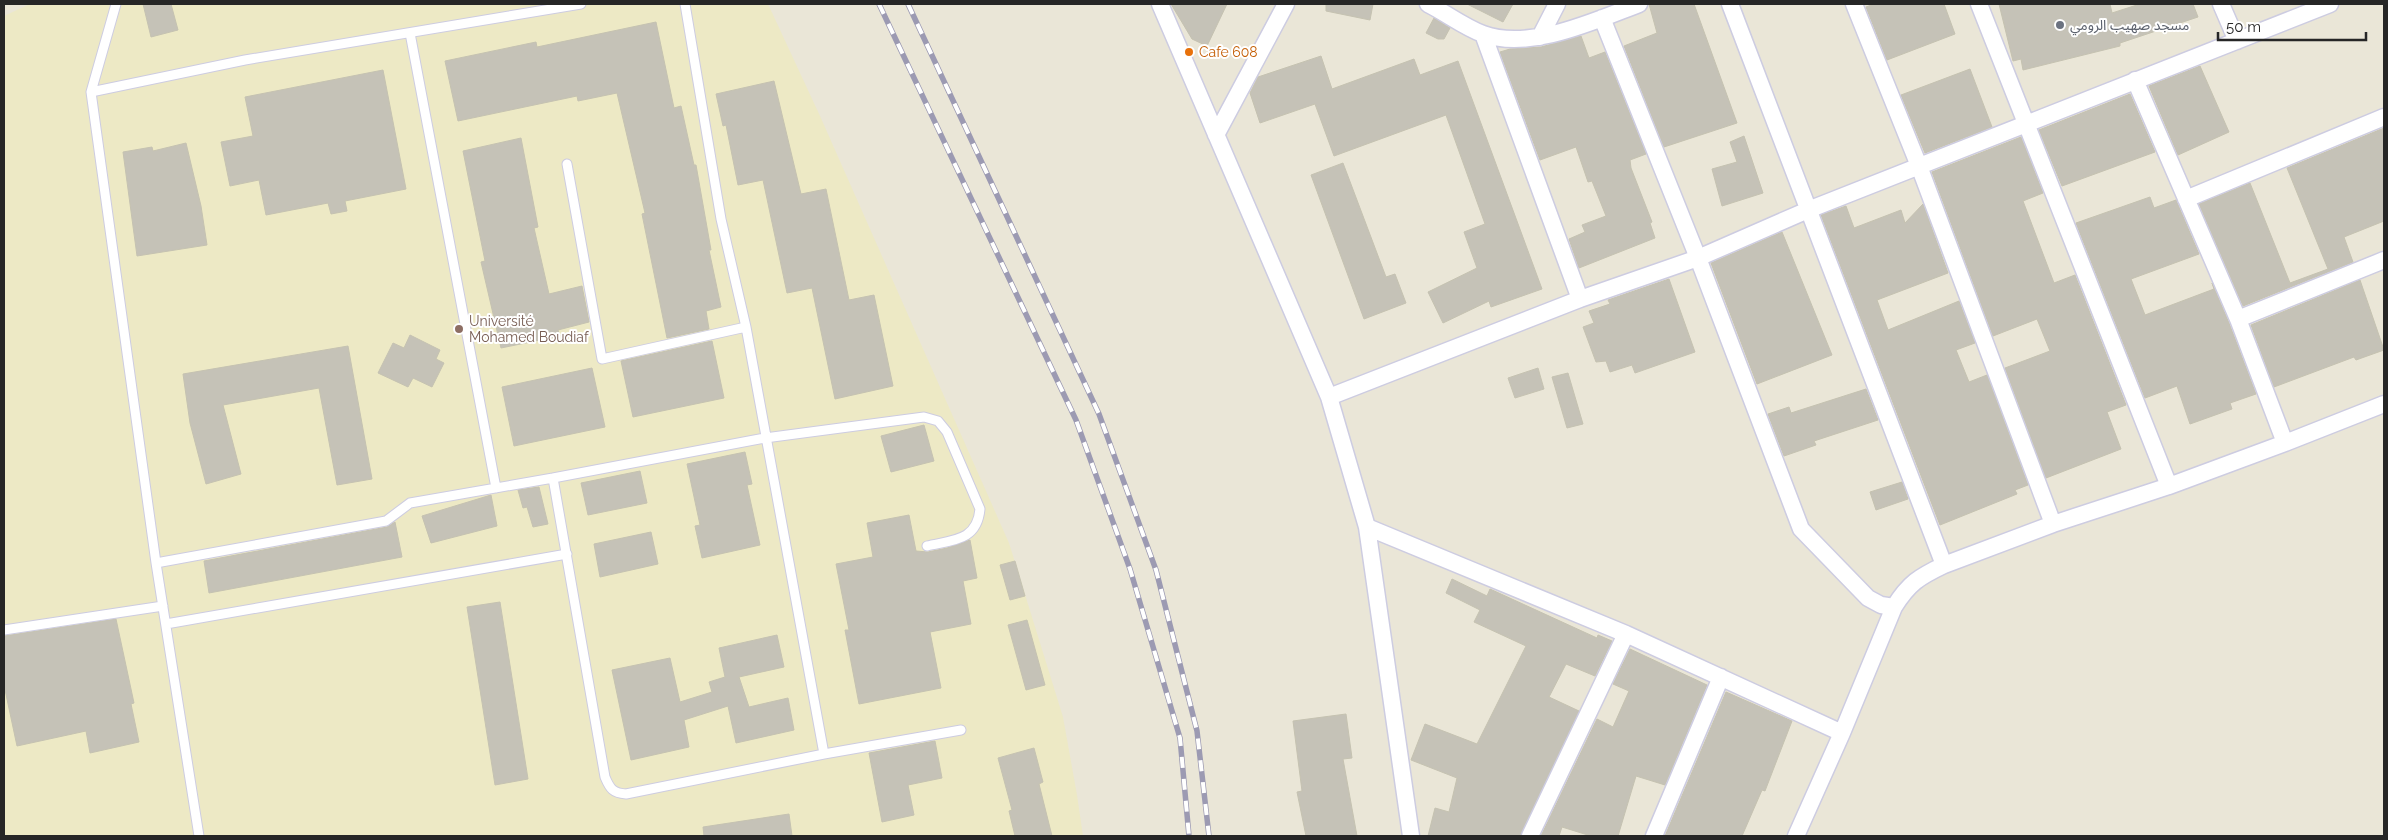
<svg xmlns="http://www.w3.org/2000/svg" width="2388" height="840" viewBox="0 0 2388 840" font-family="Raleway,'Noto Sans Arabic',sans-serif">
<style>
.education{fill:#ede9c5}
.building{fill:#c5c2b7;stroke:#c5c2b1}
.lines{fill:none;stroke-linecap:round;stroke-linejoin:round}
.service-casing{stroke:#cdcce1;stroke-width:11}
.minor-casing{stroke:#cdcce1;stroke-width:19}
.service{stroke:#fff;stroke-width:9}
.minor{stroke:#fff;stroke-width:16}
.rail-casing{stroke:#9c9ab2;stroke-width:5.5}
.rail{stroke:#fff;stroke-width:4;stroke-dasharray:11;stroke-linecap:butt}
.worship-dot{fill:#6b7280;stroke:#fff;stroke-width:2}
.food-dot{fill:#e8710a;stroke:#fff;stroke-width:2}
.education-dot{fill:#8d6e63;stroke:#fff;stroke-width:2}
.labels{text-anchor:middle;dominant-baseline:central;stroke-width:4;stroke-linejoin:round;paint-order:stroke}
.worship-label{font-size:14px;fill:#5b616d;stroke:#fff;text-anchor:start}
.food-label{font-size:14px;fill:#c56008;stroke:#fff;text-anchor:start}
.education-label{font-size:14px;fill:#785e54;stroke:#fff;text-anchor:start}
</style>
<rect width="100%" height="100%" fill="#eae6d7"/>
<path class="education" d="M30,4H768L820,116L1009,543L1063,717L1077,795L1083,836H4V16Z"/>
<path class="building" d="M143,4H171L178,30L151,37Z
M1171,4H1227L1207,46L1192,39Z
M1326,4H1373L1370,20L1326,11Z
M1467,4H1513L1503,22Z
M1649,4H1694L1737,123L1664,147L1624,46L1657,33Z
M1874,4H1944L1955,34L1887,60L1866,7Z
M1999,4H2110L2112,13L2140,4H2193L2198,17L2120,43V46L2023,70L2021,59L2013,61Z
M1434,18L1450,28L1444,39H1438L1426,33Z
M656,22L674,108L681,106L694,165H696L711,250H709L721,307L706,311L709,329L667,338L642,214L645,213L617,93L578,101L577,96L458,121L445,61L536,42L537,47Z
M1581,36L1589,58L1605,52L1646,154L1630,160L1631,168L1652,222L1650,223L1655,238L1579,268L1569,239L1585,232L1582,225L1606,216L1592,181L1588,182L1576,147L1540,160L1500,52L1510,49L1541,47Z
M1321,56L1332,89L1414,59L1420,75L1458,61L1542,289L1491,307L1489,301L1443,323L1428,292L1477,268L1464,232L1485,224L1446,115L1334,156L1315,104L1260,123L1250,93L1258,77Z
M2200,66L2229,132L2178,155L2149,86Z
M1970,69L1992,127L1925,153L1901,95Z
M383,70L406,189L345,201L347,211L331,214L328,203L266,215L259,180L230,186L221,142L253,136L245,97Z
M774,81L801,194L826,189L849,300L874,295L893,386L835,399L812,288L787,293L763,180L738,185L726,125L723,126L716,94Z
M2130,94L2155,152L2062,186L2039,130Z
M2384,128V221L2344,237L2353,262L2243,306L2199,204L2250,183L2290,283L2328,269L2287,168Z
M1744,136L1763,193L1722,206L1712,169L1737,162L1730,142Z
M2021,137L2043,193L2023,201L2054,283L2075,275L2126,405L2107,412L2121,449L2046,478L2005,368L2050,351L2037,319L1993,336L1932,172Z
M521,138L538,227L534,228L549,294L582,286L589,322L558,330L560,336L501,348L481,262L485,261L463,151Z
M186,143L201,206L207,245L137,256L123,152L152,147L153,151Z
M1343,163L1386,277L1395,274L1406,303L1364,319L1311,175Z
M2150,197L2154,208L2176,200L2199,254L2131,279L2145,315L2214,289L2212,283L2229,323L2256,394L2230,403L2232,409L2190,424L2177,386L2145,398L2076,223Z
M1923,204L1948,273L1877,300L1888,330L1959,301L1975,343L1956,350L1969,382L1987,375L2028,485L2015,490L2017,494L1940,525L1821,215L1846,206L1854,228L1901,210L1905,223Z
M1782,232L1832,355L1757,384L1711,263Z
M1669,279L1695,352L1635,373L1632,365L1610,372L1606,361L1596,362L1583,327L1594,323L1589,311L1610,304L1608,300Z
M2360,280L2384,350L2356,360L2354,357L2274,387L2251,325Z
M410,335L440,350L436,359L444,363L432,387L413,378L408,387L378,373L393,343L404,348Z
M712,341L724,398L633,417L621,361Z
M348,346L372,479L337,485L319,388L223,405L241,474L206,484L190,423L183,374Z
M592,368L605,427L514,446L502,387Z
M1538,368L1544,389L1515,398L1508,378Z
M1568,373L1583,424L1567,428L1552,377Z
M1866,389L1878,420L1814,441L1816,445L1784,456L1768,414L1789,407L1791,413Z
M924,425L934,461L891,472L881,436Z
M745,452L752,484L747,485L760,545L702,558L695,526L700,525L687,464Z
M640,471L647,503L588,515L581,483Z
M1902,482L1908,499L1876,510L1870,492Z
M539,487L548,524L533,527L527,507L523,508L518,490Z
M491,495L497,526L431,543L422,516Z
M909,515L916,551L928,552L947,548L970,540L977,578L963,581L971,624L930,632L941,688L859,704L845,630H849L836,564L873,557L867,523Z
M395,522L402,557L209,593L204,561L387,527Z
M651,532L658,564L600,577L594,544Z
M1015,561L1025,596L1010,600L1000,565Z
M1452,579L1487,596L1490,589L1597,638L1598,635L1612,641L1595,676L1566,664L1549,697L1579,711L1520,836H1428L1435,808L1449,812L1457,778L1411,760L1425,724L1477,744L1526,646L1474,622L1480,610L1446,593Z
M500,602L528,779L495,785L467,607Z
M116,619L134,703L131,704L139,742L90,753L86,731L17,746L4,685V636Z
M1027,620L1045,685L1026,690L1008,625Z
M777,635L784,667L739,677L749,707L788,698L794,730L736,743L728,706L684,720L689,747L631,760L612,670L670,658L680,702L712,692L709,682L725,677L719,648Z
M1630,649L1707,685L1665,785L1636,776L1618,836H1591L1562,827L1559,836H1541L1597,719L1613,727L1629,691L1613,684Z
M1726,692L1792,721L1765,791L1762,790L1742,836H1665Z
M1346,714L1352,758L1343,759L1357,836H1306L1297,792L1302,791L1293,721Z
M935,741L942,778L908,785L914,815L882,822L869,753Z
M1034,748L1043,782L1039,784L1052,836H1015L1009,811L1012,810L998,758Z
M789,814L792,836H704L703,827Z"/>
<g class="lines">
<g class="service-casing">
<path id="service" d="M116,4L91,92L156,563L199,836
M410,33L496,488
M91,92L245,60L581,4
M567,164L602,359L746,327
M553,478L765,438L924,417L938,421L947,432L980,509C977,541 953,540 927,546
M156,563L386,521L410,503L553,478L605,777C610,789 613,793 626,794L824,754L746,327L721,219L685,4
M166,624L567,554
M4,630L163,606
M824,754L961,730"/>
</g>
<g class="minor-casing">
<path id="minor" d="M1160,4L1329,397L1367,527L1411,836
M1428,4C1446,13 1464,27 1483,34C1530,51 1594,21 1639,4
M1730,4L1944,565L2053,524
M1854,4L1919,166L2053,524L2169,486
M1979,4L2169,486L2285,443
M2221,4L2237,41
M1602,18L1698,258L1801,529L1868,598L1881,605L1894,607C1909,583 1919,577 1944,565
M1483,34L1580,299
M1540,37L1557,4
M2135,80L2238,319L2384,260
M1216,135L1286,4
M2186,199L2384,117
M2238,319L2285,443L2384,404
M1329,397L1580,299L1698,258L1808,210L2330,4
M1367,527L1626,634L1842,733L1796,836
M1842,733L1894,607
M1530,836L1626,634
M1654,836L1721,677"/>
</g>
<use href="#service" class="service"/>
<use href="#minor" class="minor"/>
<g class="rail-casing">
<path id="rail" d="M879,4L1076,420L1130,569L1180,738L1189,836
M908,4L1099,414L1156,570L1197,731L1209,836"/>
</g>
<use href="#rail" class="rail"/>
</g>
<circle class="worship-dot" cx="2060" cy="25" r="5"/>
<circle class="food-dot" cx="1189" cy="52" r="5"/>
<circle class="education-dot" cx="459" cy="329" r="5"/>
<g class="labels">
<g class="worship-label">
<text x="2070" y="25">مسجد صهيب الرومي</text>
</g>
<g class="food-label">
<text x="1199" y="52">Cafe 608</text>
</g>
<g class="education-label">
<text x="469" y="321">Université<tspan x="469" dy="16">Mohamed Boudiaf</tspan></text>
</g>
</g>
<rect width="2388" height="840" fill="none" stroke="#262626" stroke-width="10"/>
<path d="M2218 32v8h148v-8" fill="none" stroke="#262626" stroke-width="2.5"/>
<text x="2226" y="32" font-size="15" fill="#262626" stroke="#ffffff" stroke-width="4" paint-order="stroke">50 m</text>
</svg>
